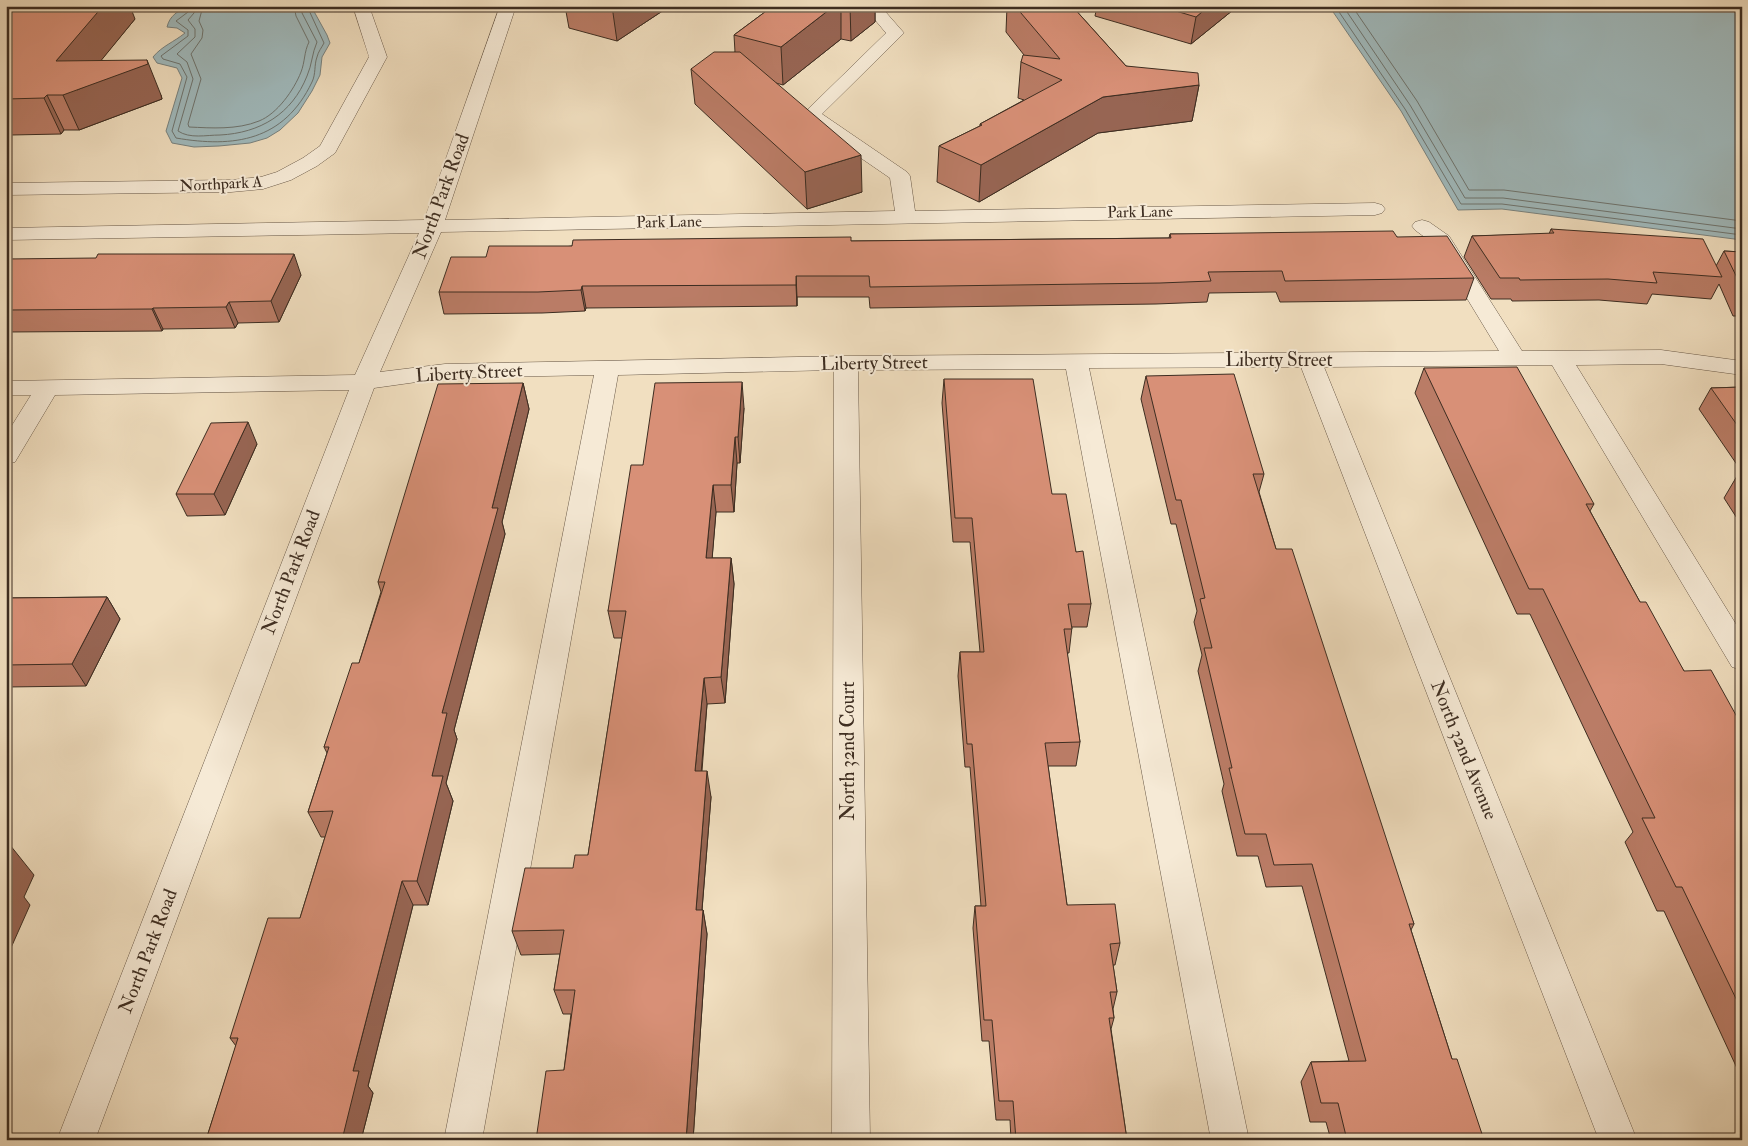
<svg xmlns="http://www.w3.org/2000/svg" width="1748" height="1146" viewBox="0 0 1748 1146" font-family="'IM FELL Double Pica',serif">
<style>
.water{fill:#a0babd;stroke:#78827f}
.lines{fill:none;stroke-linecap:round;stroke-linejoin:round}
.shore{stroke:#6e746f;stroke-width:1}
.minor-casing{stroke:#6a5a49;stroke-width:1}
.minor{fill:#f6ead6;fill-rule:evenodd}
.wall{fill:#ba7c66;stroke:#3d2d21}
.shaded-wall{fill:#976553;stroke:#3d2d21}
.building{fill:#d89077;stroke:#3d2d21}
.labels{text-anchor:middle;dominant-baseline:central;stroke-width:4;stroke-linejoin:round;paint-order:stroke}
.far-street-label{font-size:16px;fill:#3d2d21;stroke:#f6ead6}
.street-label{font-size:19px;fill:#3d2d21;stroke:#f6ead6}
</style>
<rect width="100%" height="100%" fill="#f1dfc0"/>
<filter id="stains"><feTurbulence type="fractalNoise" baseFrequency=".004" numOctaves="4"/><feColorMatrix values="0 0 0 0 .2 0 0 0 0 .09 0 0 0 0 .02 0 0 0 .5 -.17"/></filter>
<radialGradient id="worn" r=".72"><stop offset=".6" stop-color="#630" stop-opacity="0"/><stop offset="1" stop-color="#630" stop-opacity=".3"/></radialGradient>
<path class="water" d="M189,6H311L327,35L330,43L322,57L320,75L312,91L298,113L280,130L267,138L250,143L219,146L194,147L172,143L166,131L182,78L177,68L157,63L153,57C162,46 174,42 185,33L177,28L167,27C170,15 178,11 189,6Z
M1329,6H1742V240L1502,209L1458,210L1401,111Z"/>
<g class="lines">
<path class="shore" d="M189,6L188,12L176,21L188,30V36L161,56L163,59L180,64L187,77L172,131L176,138C234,148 284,141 312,82C316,74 314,65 317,57C318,52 322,47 324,43L307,6
M196,6L194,13L188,20L195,29V37L177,54L187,62L193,79L178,131C190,139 206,135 220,135C260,133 292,114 307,76C312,65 312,53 317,42L302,13L301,6
M203,6L199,21L203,30L202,38L191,54L201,79L188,124L189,127C211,128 237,130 259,121C277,114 294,90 301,72C305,62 304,52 309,42L296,16L294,6
M1335,6L1405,109L1461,204H1502L1742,235
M1343,6L1410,105L1465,198H1503L1742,229
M1352,6L1417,101L1469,190H1504L1742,221"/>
<g class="minor-casing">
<path id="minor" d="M353,6H369L387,57L335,153L317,166L291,180L263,189L231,192L6,195V183L231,180L261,177L277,172L303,158L320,146L369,57Z
M500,6H516L445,220L895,211L890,178L804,119L802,115L886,33L866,9L868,6H884L883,9L904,33L822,114L907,172L910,176L915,211L1375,203L1382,205L1385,209L1382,213L1375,215L441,232L380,372L445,364L846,356L1499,351L1434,244L1415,230L1412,226L1415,222L1422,220L1429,222L1449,236L1522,351L1661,350L1742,361V375L1661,364L1576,365L1742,634V670L1732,667L1552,365L1324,367L1637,1140H1599L1301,367L1089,368L1249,1140H1211L1066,369L858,370L870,1140H832L834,370L618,375L482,1140H444L594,375L445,378L374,388L95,1140H57L349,390L55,395L15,462L6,464V435L31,395H6V381L355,375L419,233L6,240V228L424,220Z"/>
</g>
<use href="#minor" class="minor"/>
</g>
<path class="wall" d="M6,6L135,19L101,60L161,95L162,99L79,130H64L61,134L11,135L6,136Z
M565,6H670L617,41L569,28Z
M773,6H875V22L851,41L841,39L783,85L776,83L862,192L807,209L695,104L691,69L735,52L734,35Z
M958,6H977L976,8Z
M1007,6H1072L1126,66L1199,85L1192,121L1098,133L979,202L937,182L939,146L980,126V124L1024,100L1018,98L1021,62L1024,55L1006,32Z
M1097,6H1238L1191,44L1095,16Z
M1551,229L1716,266L1724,251L1742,252V316H1733L1719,284L1711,299L1652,294L1647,304L1599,300L1512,301L1511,299H1491L1464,257L1472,236L1549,234Z
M1170,234L1397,237L1474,278L1466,300L1280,302L1276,292L1209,293L1207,302L1156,304L870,308L869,297H797V306L586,308L585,311L542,313L444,314L439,292L486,257L572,246L851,241L1169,238Z
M6,259L301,275L279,322L238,323L235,328L163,329L162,331L6,332Z
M1424,368L1594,504L1590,511L1640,602L1684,671L1742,726V1079L1664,911H1657L1625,842L1633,832L1530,614H1517L1415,393Z
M1146,376L1264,474L1259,492L1276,549L1414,924L1411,930L1452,1059L1484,1140H1331L1326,1122H1310L1301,1082L1311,1062L1349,1061L1302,886L1266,887L1258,856H1237L1222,791L1224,784L1198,671L1202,655L1194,622L1197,611L1176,524H1171L1141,399Z
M944,379L1052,494L1076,552L1091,604L1087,627H1072L1069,653H1067L1080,742L1076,766H1048L1067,905L1120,943L1115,965H1113L1117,992L1113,1009L1114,1018L1111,1029L1127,1140H1011L1010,1120H996L989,1041H982L973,928L975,906H981L970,767H965L958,676L960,652H980L970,542H953L942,403Z
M523,383L529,409L502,522L505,534L454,730L457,739L446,783L453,801L428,905H413L368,1086L373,1093L361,1140H206L236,1046L230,1038L300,918L325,837H321L308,812L327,753L324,747L359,663L381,592L378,582Z
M1742,387V472L1699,409L1711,388Z
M744,408L740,463H737L734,512H716L712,558H731L734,584L725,703L707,704L702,771L711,797L702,910H703L707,934L693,1140H536L564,1070L571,1014H563L554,990L560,954L521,955L512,931L573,868L588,855L622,638H614L608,611L643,465Z
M257,444L225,515L187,516L176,494Z
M1737,476H1742V526L1724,498Z
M107,597L120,619L86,686L6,687V598Z"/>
<path class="shaded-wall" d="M102,6H130L135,19L77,90L147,60L161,95L162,99L79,130L63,95L56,61Z
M612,6H670L617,41Z
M834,6H841V39L783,85L781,47Z
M850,6H875V22L851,41Z
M1209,6H1238L1191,44L1196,17Z
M1199,85L1192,121L1098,133L979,202L981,165L1103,97Z
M47,95L64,130L61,134L44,98Z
M6,126L11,135L6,136Z
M861,155L862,192L807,209L805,172Z
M294,254L301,275L279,322L271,301Z
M796,276L797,297V306L796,285Z
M582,286L586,308L585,311L581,290Z
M229,302L238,323L235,328L226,307Z
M153,308L163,329L162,331L152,309Z
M742,382L744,408L740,463L738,437Z
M523,383L529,409L502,522L505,534L454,730L457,739L446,783L453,801L428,905L417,881L432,776L442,713L492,508Z
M248,422L257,444L225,515L214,494Z
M735,437L737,463L734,512L731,485Z
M713,485L716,512L710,584L706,558Z
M731,558L734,584L725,703L721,677Z
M107,597L120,619L86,686L72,664Z
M704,678L707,704L699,797L695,771Z
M707,771L711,797L700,934L696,910Z
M10,845L34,875L24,897L30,905L10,950L6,946V852Z
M402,881L413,905L368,1086L373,1093L361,1140H342L353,1071Z
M703,910L707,934L693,1140H686Z"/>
<path class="building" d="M6,6H103L56,61L147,60L148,64L63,95H47L44,98L6,99Z
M773,6H834L781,47L734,35Z
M1015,6H1072L1126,66L1198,73L1199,85L1103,97L981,165L939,146L982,125L980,124L1062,80L1021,62L1023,55L1060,59Z
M1159,6H1209L1196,17Z
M714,52H740L861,155L805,172L691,69Z
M1551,229L1703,239L1722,277L1653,272L1657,283L1608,279L1520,280L1519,278H1500L1472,236L1554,233Z
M1393,231L1397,237L1447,236L1474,278L1285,281L1282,271L1208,272L1211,281L1160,283L870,287L869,276H796V285L582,286L581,290L538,292H439L451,257H486L489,246H572L573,240L851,237V241L1171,238L1170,234Z
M1724,251L1742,252V288Z
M98,254H294L271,301L229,302L226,307L153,308L152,309L6,310V259L96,258Z
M1517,367L1594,504H1586L1640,602H1646L1684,671L1711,670L1742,726V1011L1682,887H1676L1642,818H1655L1543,589H1529L1424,368Z
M1234,374L1264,474H1253L1276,549H1292L1414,924H1409L1452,1059H1457L1484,1140H1347L1338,1103H1321L1311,1062L1366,1061L1312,864L1274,865L1266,834H1245L1229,768H1232L1204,648H1212L1200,599L1205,598L1181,500H1176L1146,376Z
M944,379H1033L1052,494H1066L1076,552L1083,551L1091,604H1068L1072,629H1064L1080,742L1045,743L1067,905L1115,904L1120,943L1110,944L1117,992H1110L1114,1018H1109L1127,1140H1016L1013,1101H999L992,1020H984L975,906H986L972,744H967L960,652H984L972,518H955Z
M742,382L738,437H735L731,485H713L706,558H731L721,677L704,678L695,771H707L696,910H703L686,1140H536L546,1071L564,1070L575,990H554L564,930L512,931L525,868H573L575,855H588L626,611H608L631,465H643L655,383Z
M523,383L492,508H498L442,713H447L432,776H443L417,881H402L353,1071H359L342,1140H206L238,1038H230L268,918H300L333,811L308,812L329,747H324L352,663H359L385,582H378L438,384Z
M1742,387V432L1711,388Z
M248,422L214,494H176L211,423Z
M1737,476H1742V484Z
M107,597L72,664L6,665V598Z
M6,845H10L6,852Z"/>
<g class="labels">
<g class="far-street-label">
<text transform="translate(221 184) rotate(-3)">Northpark A</text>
<text transform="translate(1140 212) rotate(-1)">Park Lane</text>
<text transform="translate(669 222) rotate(-1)">Park Lane</text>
</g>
<g class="street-label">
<text transform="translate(441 196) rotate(-70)">North Park Road</text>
<text x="1279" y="360">Liberty Street</text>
<text transform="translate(874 363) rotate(-1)">Liberty Street</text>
<text transform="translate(469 373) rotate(-3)">Liberty Street</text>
<text transform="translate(291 572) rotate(-69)">North Park Road</text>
<text transform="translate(1464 750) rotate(68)">North 32nd Avenue</text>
<text transform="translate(848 751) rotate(-90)">North 32nd Court</text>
<text transform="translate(148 951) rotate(-69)">North Park Road</text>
</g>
</g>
<rect width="1748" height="1146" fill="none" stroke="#f1dfc0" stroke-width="25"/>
<rect x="8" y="8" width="1733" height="1131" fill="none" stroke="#3d2d21" stroke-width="2.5"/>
<rect x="12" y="12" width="1723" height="1121" fill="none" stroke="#3d2d21"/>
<rect width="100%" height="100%" filter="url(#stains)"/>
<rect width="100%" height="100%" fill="url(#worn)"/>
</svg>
